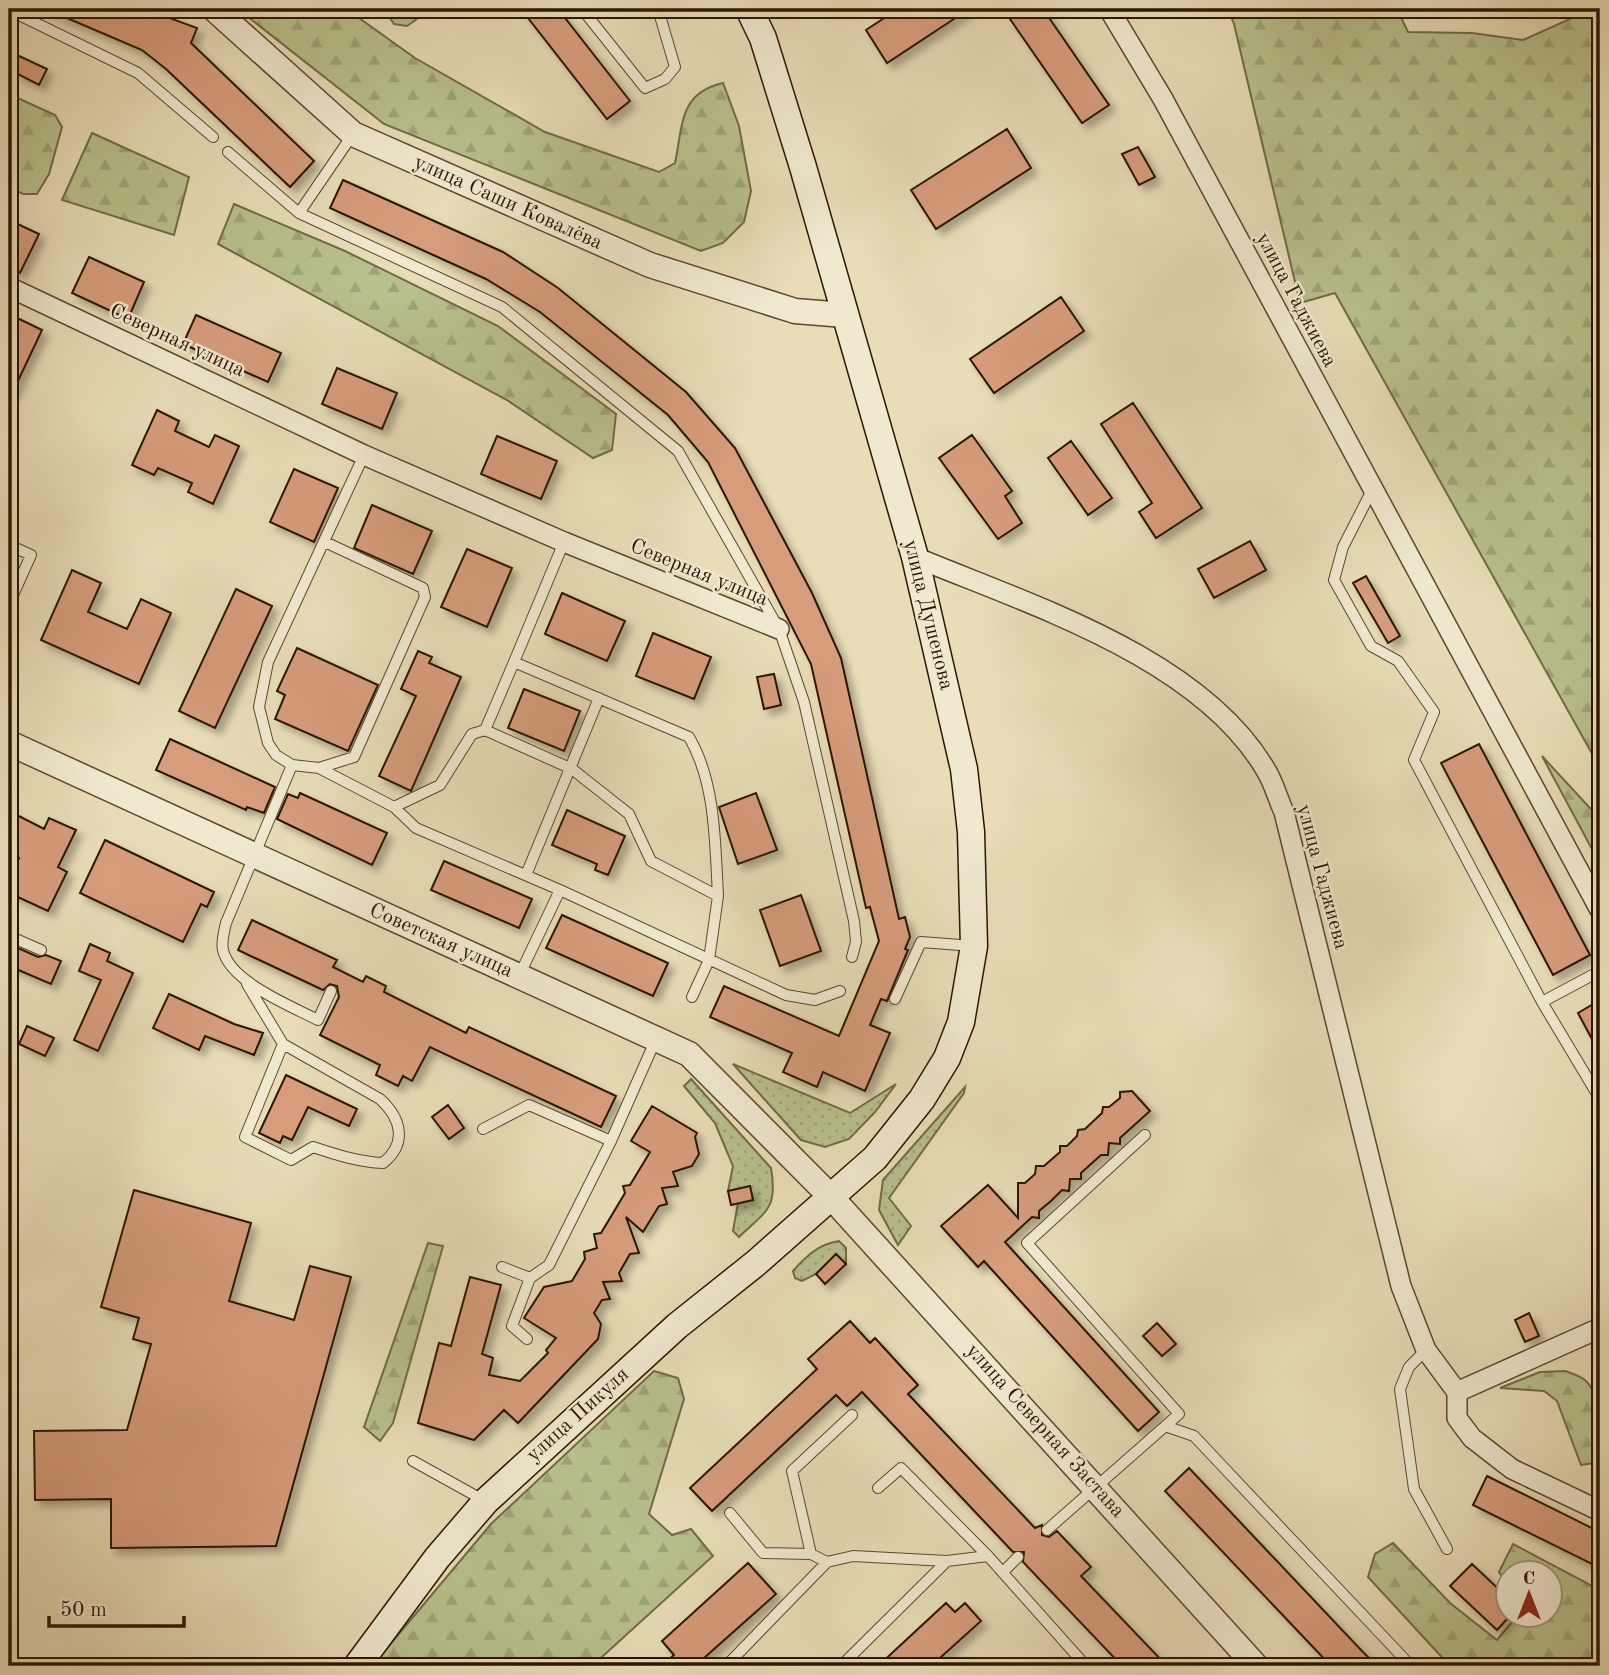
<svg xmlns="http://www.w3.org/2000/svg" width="1609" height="1675" viewBox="0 0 1609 1675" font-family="'Old Standard TT',serif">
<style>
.grass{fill:url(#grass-dots);stroke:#726a46;stroke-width:2}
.forest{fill:url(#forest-firs);stroke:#726a46;stroke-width:2}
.green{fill:#b8c08d;stroke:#726a46;stroke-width:2}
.building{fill:#d69c7b;stroke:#2c1500;stroke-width:2;filter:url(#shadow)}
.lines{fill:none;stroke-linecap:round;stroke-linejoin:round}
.service-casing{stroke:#5b472e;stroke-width:12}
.minor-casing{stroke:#5b472e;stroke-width:22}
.tertiary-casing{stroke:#5b472e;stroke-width:27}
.secondary-casing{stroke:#2c1500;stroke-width:29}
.service{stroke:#f0e9d0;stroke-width:10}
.minor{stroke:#f0e9d0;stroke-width:19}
.tertiary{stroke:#f0e9d0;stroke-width:24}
.secondary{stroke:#f0e9d0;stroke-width:26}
.labels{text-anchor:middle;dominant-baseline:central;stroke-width:5;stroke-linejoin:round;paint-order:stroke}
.street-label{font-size:21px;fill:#2c1500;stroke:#f0e9d0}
</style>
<defs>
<pattern id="grass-dots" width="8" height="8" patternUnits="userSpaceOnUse" patternTransform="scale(1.75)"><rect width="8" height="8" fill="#b8c08d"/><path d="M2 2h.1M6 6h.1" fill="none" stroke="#9ea478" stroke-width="1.8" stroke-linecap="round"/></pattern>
<pattern id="forest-firs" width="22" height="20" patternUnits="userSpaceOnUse" patternTransform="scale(1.75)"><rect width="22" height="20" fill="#b8c08d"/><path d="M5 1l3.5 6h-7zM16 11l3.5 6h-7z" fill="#9ea478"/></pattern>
<filter id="shadow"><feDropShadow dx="6" dy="6" stdDeviation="3.5" flood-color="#0004"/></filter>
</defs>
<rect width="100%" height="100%" fill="#e8ddb7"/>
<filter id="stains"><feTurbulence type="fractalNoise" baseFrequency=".00286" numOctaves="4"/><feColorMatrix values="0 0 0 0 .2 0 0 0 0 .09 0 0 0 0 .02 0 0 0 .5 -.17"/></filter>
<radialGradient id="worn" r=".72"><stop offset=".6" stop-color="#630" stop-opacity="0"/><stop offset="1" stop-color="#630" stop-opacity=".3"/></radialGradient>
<path class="grass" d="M733,1064L850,1113L896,1084L875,1112L849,1139L825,1147L801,1140Z
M691,1079L771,1168C778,1209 766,1211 739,1237L733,1231L738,1203L753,1200L750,1187L728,1191L733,1166L715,1123L684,1086Z
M965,1087L964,1093L889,1198L911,1226L898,1245L879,1210L883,1180Z
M839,1241L846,1248V1264L836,1254L816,1274L802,1281L795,1278L793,1271C806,1256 819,1244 839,1241Z"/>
<path class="forest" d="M238,9L359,18L415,58L545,132L659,172L675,163C683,125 679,93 723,83L739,126L751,191L744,222L723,243L701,251L384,124Z
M1228,9H1397L1408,32L1472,33L1523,40L1592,9H1600V768L1335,293L1300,303L1234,24Z
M9,94L55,115L62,127L49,174L37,194H23L9,187Z
M92,133L189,177L174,235L62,200Z
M234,204L345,251L498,326L616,414L612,450L593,458L507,400L218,244Z
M1542,756L1600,819V864Z
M428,1243L443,1246L393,1423L380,1441L364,1427Z
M654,1371L678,1378L684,1399L649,1514L672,1535L691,1529L713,1556L592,1666H372L491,1524Z
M1565,1371C1571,1373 1580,1376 1585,1380C1602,1395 1607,1446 1594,1463L1581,1465L1557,1401L1544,1391L1500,1388L1540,1372Z
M1393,1543L1450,1603L1497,1640L1517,1616H1550V1574H1508L1507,1584L1499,1572L1513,1544L1600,1590V1666H1450L1368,1577L1375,1554Z"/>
<path class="green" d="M384,9H431L407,26L394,24Z"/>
<path class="building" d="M46,9H129L143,15L145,9L197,28L191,43L314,161L290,187L166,69L142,50Z
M521,9H558L630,101L607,119Z
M898,9H969L887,63L866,30Z
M1024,9H1043L1109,105L1082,123L1010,19Z
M19,56L47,69L39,85L12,71Z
M1007,129L1031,168L936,229L911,190Z
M1138,147L1155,177L1139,185L1122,154Z
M343,180L503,252L558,288L686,392L735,448L812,593L841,658L899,919L905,917L910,937L905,949L908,950L887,1001L881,999L870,1025L890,1033L865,1091L823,1072L817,1087L783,1072L792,1053L710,1017L724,986L839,1036L879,941L870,907L866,908L811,664L708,462L668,415L540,312L486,279L330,208Z
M9,220L39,234L20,273L9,268Z
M89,257L144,282L128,319L72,293Z
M1061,297L1084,331L994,393L970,359Z
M9,314L42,330L9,400Z
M196,315L281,353L268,382L183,344Z
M337,368L397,393L382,429L322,404Z
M1133,403L1202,508L1156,538L1139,512L1152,503L1101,424Z
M157,410L179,421L175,431L209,447L215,435L239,446L213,504L188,492L192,483L158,468L154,475L132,465Z
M972,435L1012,491L1005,496L1022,523L998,539L939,458Z
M497,436L557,461L541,499L481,474Z
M1071,441L1112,498L1088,515L1048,458Z
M294,469L338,488L314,542L270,522Z
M372,505L432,531L413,574L354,548Z
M1250,541L1266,570L1214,598L1198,569Z
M467,549L512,568L487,627L441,607Z
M72,570L101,583L88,612L127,629L141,599L171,613L139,684L41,640Z
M1366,576L1400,636L1388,643L1353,583Z
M236,589L272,606L215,728L179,711Z
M562,593L625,621L607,661L545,634Z
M653,633L711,657L694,699L636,676Z
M297,648L378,685L348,751L275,719L285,695L277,691Z
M418,651L432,657L429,663L461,677L411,791L379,776L416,696L401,689Z
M774,674L781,705L764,709L757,677Z
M524,689L580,711L564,751L508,728Z
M170,739L275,787L264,813L247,807L246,810L156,770Z
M1479,744L1590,955L1553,975L1441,763Z
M300,793L387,833L372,865L277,819L288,794L298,798Z
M756,793L777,850L738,864L719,807Z
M567,810L625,836L608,875L595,870L597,864L552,845Z
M9,811L44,829L49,818L76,830L58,867L67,872L48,911L9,893V880L19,858L9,853Z
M105,840L214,892L207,907L201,904L183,942L80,893Z
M444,861L532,899L519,928L431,890Z
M801,895L821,951L780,966L760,910Z
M562,915L668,963L653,996L546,948Z
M252,920L337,960L333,967L363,982L366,976L386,986L384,992L466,1033L469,1027L616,1096L601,1127L430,1047L412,1081L403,1076L398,1086L376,1075L380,1065L320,1035L339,997L337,986L330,984L323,990L238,950Z
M9,944L38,957L46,955L61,961L51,984L9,966Z
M90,944L110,953L107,961L133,973L98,1051L74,1040L101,980L79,971Z
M169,994L234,1024L263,1033L254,1055L205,1036L199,1050L153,1028Z
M1600,1000V1054L1578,1013Z
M27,1026L54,1038L45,1056L19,1044Z
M286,1075L357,1109L349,1126L308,1107L292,1140L283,1136L280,1143L259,1133Z
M1132,1091L1150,1111L1120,1138V1144L1109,1143L1108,1155H1101L1081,1173V1179H1070L1069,1191L1062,1190L1051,1201L1039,1211V1218L1032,1217L1005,1242L1159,1412L1138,1431L984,1261L978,1267L941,1226L988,1185L1018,1218V1183H1025L1035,1174L1036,1166H1044L1060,1152V1146H1067L1077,1136L1078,1130L1085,1129L1102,1113L1103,1107H1109L1120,1098V1092Z
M448,1105L464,1128L449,1139L432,1117Z
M652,1106L697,1133L695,1137L699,1154L692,1166L673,1172L678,1186L662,1188L667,1204L659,1206L643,1232L626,1217L639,1253L630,1254L619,1273L622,1281L603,1282L610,1299L602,1300L594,1313L601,1324L598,1339L518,1423L504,1410L474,1440L418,1423L439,1343L451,1346L470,1277L501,1285L482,1354L493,1358L489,1375L520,1381L548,1353L546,1350L556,1338L524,1318L544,1287L572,1281L585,1259L584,1252L597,1248L594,1234L601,1233L625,1193L623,1186L630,1185L650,1152L631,1141Z
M750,1186L753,1200L731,1205L728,1191Z
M134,1190L251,1223L229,1301L294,1320L310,1266L351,1277L276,1546L111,1548V1499L35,1500L34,1431L127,1430L151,1344L133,1339L139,1318L101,1307Z
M836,1254L846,1264L825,1284L816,1274Z
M1529,1313L1539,1336L1525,1342L1515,1320Z
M850,1321L870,1343L875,1338L918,1385L908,1394L1035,1528L1042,1525V1535L1049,1537L1057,1531L1091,1567L1081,1576L1167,1666H1122L1023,1562L1024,1552H1013L862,1392L847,1406L836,1395L712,1511L690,1488L817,1369L808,1359Z
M1157,1323L1176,1344L1162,1356L1143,1336Z
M1189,1468L1361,1650L1377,1666H1331L1165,1491Z
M1487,1476L1600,1532V1568L1473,1505Z
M748,1563L776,1594L695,1666H661L674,1655L662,1641Z
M1472,1564L1508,1598V1618L1497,1630L1450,1586Z
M946,1603L955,1612L965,1603L981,1621L931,1666H878Z"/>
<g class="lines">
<g class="service-casing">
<path id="service" d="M582,9L645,88L665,79L675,67L658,9
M9,10L138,73L213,137
M353,134L299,213L502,307L678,451L779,629L804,702L854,921L856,942L852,957
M228,152L299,213
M1372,490L1343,547L1334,580L1371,646L1398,661L1434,712L1414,760L1542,1002L1600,1099
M9,545L31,555L9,604
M514,662L564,542
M485,730L572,769L629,814L651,861L718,896L709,960L692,997
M292,765L319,768L354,757L425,597L423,588L325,542
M319,768L394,807L416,828L560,890L786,995L815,1000L840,991
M394,807L440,785L472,734L485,730L514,662L689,737C716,783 715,844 718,896
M526,875L599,698
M9,936L41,950
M519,976L560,890
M247,984L283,1044L380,1099C402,1119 407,1144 383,1163C359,1162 337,1155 313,1147L291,1160L245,1137L283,1044
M331,991L318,1020C291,1006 230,982 223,950C221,942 224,932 226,923L292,765L276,755L268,743L259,707L268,662L364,455
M895,999L921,942L973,946
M1542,1002L1600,971
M483,1129L529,1105L611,1141L656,1039
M502,1267L530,1278
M527,1339L512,1326L530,1278L549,1265L611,1141
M1426,1350L1409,1367L1400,1389L1414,1489L1447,1549
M1165,1426L1194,1436L1411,1666
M413,1461L485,1501
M730,1513L763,1553L811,1554L827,1562
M1047,1530L1179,1414L1027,1243L1145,1135
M811,1554L792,1471L852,1415
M988,1556L1086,1666
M1003,1572L1018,1557
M726,1666L827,1562L853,1556L947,1561L988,1556L901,1468L878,1488
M841,1666L947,1561"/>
</g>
<g class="minor-casing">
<path id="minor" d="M1109,9L1163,99L1600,910
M9,287L364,455L564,542L779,629
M915,557C1030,605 1202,658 1267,772C1274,784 1278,799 1284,812L1401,1286L1426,1350L1457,1392V1418L1472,1438L1512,1469L1600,1511
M1457,1392L1600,1328"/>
</g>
<g class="tertiary-casing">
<path id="tertiary" d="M214,9L353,134L650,265L795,311L845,315
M9,743L689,1054L832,1198L1256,1666"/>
</g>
<g class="secondary-casing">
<path id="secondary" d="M357,1666L437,1558L486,1501L677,1326L756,1263L875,1158L922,1099L947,1058L961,1022L974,946L971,832L964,769L915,557L803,167L763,38L749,9"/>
</g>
<use href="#service" class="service"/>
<use href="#minor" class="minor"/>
<use href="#tertiary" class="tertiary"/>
<use href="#secondary" class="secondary"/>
</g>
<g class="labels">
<g class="street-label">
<text transform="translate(508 203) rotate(24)">улица Саши Ковалёва</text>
<text transform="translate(1296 300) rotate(62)">улица Гаджиева</text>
<text transform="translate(177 341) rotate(25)">Северная улица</text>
<text transform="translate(699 573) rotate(22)">Северная улица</text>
<text transform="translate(928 615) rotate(76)">улица Душенова</text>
<text transform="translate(1322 877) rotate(75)">улица Гаджиева</text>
<text transform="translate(441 941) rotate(24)">Советская улица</text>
<text transform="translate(578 1415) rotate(-42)">улица Пикуля</text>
<text transform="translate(1045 1431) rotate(48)">улица Северная Застава</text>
</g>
</g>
<rect width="1609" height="1675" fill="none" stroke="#e8ddb7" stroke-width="35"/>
<rect x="10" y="10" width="1588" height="1654" fill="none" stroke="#2c1500" stroke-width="3.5"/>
<rect x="18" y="18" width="1574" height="1640" fill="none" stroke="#2c1500" stroke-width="2"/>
<g transform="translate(1529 1594)"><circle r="33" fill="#f0e9d0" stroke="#a2947d" stroke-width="2"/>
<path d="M0-5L12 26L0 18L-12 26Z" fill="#8f2418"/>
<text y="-10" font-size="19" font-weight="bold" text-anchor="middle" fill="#2c1500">С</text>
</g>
<path d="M49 1616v10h135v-10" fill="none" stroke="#2c1500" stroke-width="3.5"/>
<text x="60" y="1616" font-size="21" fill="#2c1500" stroke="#f0e9d0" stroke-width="5" paint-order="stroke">50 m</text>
<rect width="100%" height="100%" filter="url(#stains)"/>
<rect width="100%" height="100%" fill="url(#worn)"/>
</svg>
